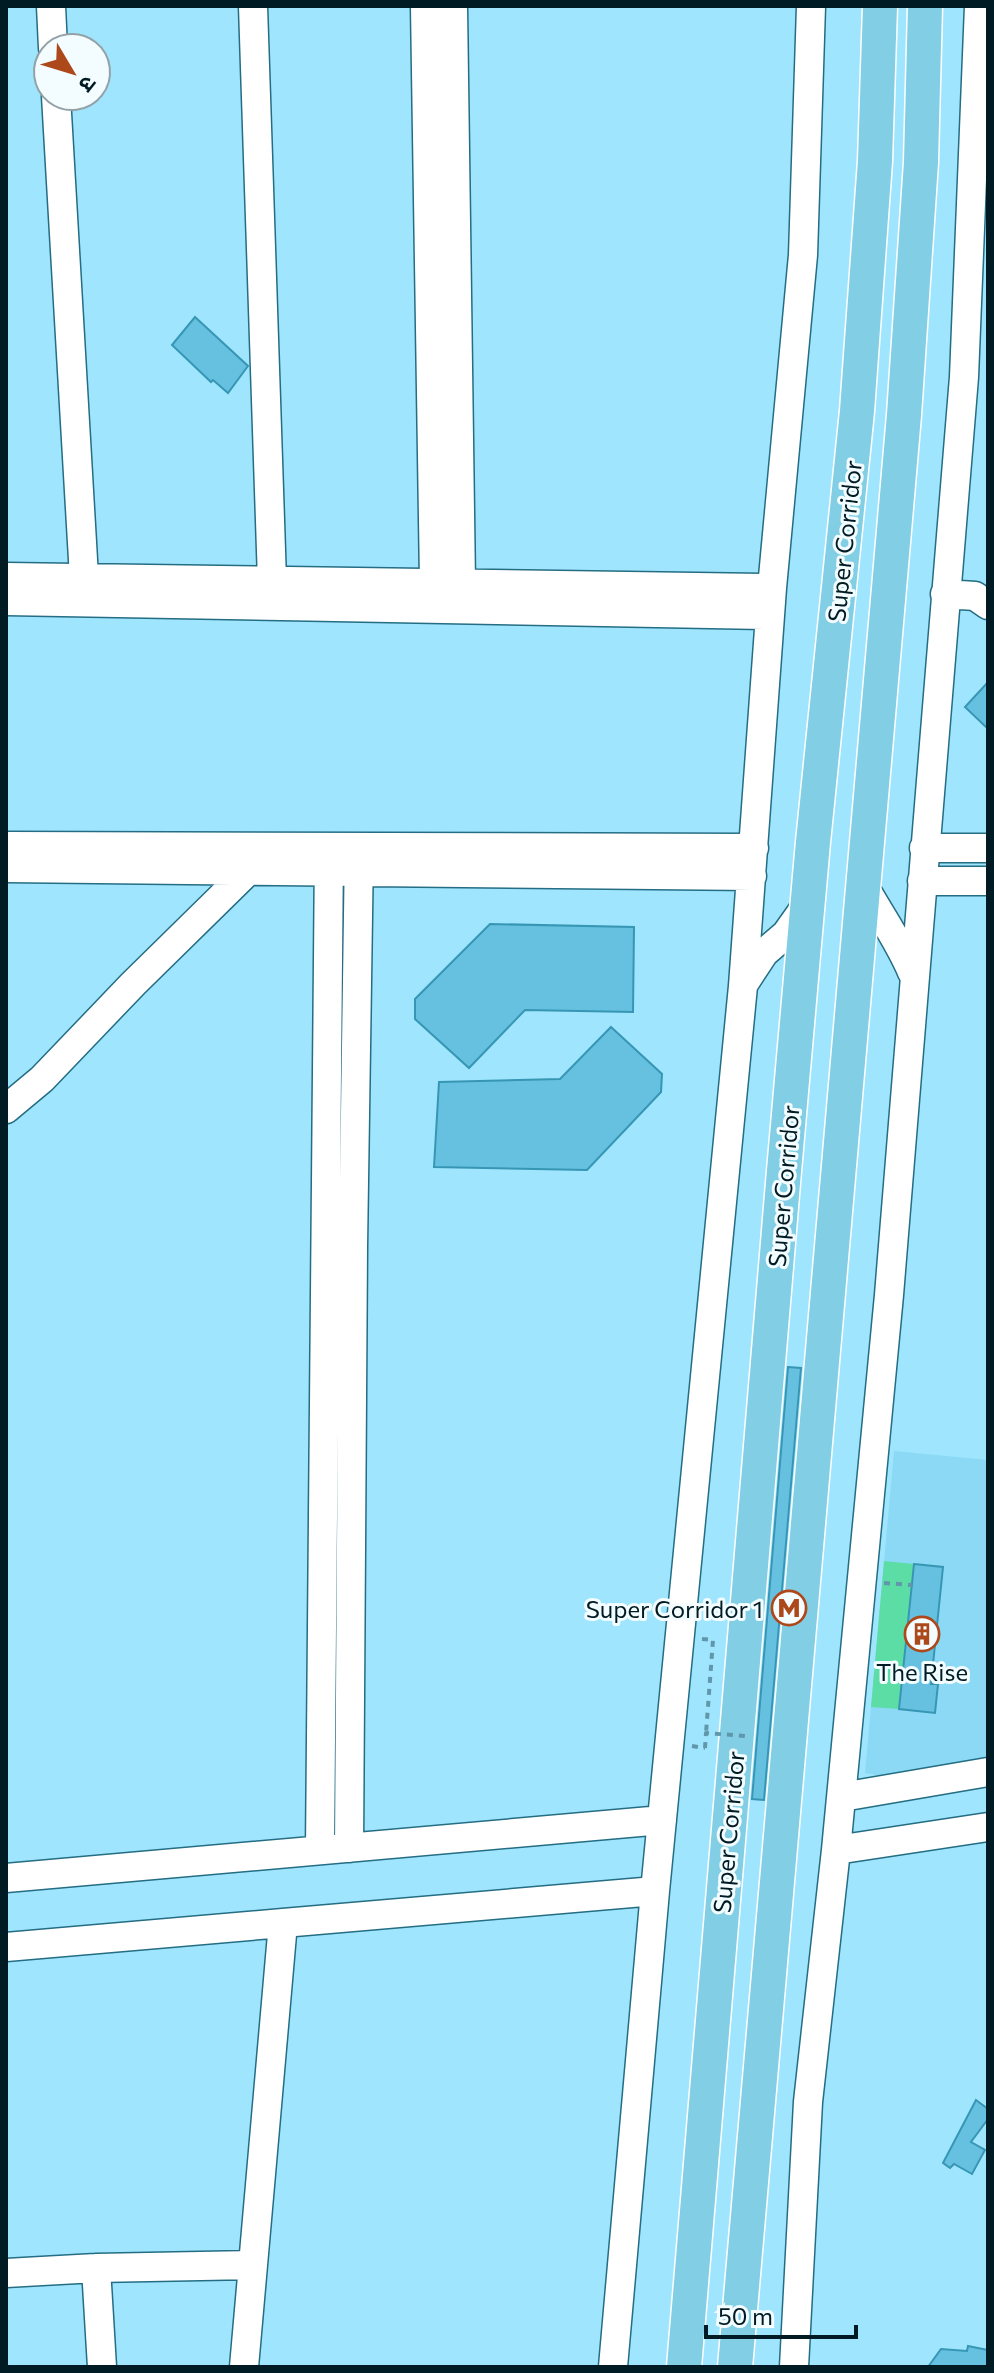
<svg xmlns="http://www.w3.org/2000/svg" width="994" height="2373" viewBox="0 0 994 2373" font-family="Commissioner,'Noto Sans Devanagari',sans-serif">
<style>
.built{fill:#8cd9f5}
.green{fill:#5cdda5}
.building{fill:#66c1e0;stroke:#3796b4;stroke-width:2}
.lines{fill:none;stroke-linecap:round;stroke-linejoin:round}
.minor-casing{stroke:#246d83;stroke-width:31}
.major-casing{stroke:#fff;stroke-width:37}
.path{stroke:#6197aa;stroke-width:4;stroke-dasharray:6 6;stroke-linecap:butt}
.minor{stroke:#fff;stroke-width:28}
.major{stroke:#82cfe5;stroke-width:34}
.path-bridge{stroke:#6197aa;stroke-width:4;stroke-dasharray:6 6;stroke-linecap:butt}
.labels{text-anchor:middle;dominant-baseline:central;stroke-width:6;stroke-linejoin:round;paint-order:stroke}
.street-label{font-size:24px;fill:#001b24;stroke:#f3fcff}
.poi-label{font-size:24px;fill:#001b24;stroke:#f3fcff;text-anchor:end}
</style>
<rect width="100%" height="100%" fill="#9fe5fe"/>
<path class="built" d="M894,1451L988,1460V1759L882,1776L865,1773Z"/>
<path class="green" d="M884,1561L914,1564L899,1709L871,1707Z"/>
<path class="building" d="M195,317L248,366L228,393L213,380L211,382L172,345Z
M988,682V729L965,707Z
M490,924L634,927L633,1012L525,1010L469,1068L415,1019V999Z
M611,1027L662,1074L661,1092L587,1170L434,1167L439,1082L560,1079Z
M788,1367L801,1368L764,1800L752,1799Z
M914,1564L943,1567L931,1684H938L935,1713L899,1709Z
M976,2100L988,2109V2119L971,2142L985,2150L972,2174L954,2164L950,2168L943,2163Z
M968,2346L988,2350V2367H928L941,2349L967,2351Z"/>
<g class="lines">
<g class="minor-casing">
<path id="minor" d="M51,6L53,48
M253,6L272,581
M425,6L434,583
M453,6L461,584
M56,96L84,577
M6,577L772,588
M945,594L975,596L988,605
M6,601L770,615
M6,846L754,848
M924,848H988
M6,868L752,876
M922,881H988
M864,886C880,915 899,941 912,972
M743,985L764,953L786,934L808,903
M6,1109L42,1079L133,984L247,872
M842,1797L988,1772
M349,1848L353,1247L359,849
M320,1850L329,849
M836,1850L988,1827
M6,1878L662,1820
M6,1947L283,1923
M6,2273L96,2268
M102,2367L96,2268L253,2265L283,1923L655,1891
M244,2367L253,2265
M613,2367L655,1891L743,986L772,588L803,255L811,6
M794,2367L808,2102L836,1850L889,1295L964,377L979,6"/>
</g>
<g class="major-casing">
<path id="major" d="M684,2367L784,1171L813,842L857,411L875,161L880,6
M735,2367L904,415L921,162L925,6"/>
</g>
<path class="path" d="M884,1583L912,1585
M702,1639L713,1640L706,1733
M692,1746L705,1748"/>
<use href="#minor" class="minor"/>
<use href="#major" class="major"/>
<path class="path-bridge" d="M705,1748L706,1733L746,1736"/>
</g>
<defs>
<g id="metro-ring" transform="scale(1.8)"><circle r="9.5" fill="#f3fcff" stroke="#ad481a" stroke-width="1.5"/><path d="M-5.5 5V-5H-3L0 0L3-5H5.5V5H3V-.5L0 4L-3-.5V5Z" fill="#ad481a"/></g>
<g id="building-ring" transform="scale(1.8)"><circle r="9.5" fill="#f3fcff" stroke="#ad481a" stroke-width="1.5"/><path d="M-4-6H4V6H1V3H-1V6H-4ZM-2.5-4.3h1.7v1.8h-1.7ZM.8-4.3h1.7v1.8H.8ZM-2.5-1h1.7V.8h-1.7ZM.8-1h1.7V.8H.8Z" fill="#ad481a"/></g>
</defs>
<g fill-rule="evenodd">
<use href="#metro-ring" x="789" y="1608"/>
<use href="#building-ring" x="922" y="1634"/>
</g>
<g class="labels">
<g class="street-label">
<text transform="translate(844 541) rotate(-84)">Super Corridor</text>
<text transform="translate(783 1186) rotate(-85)">Super Corridor</text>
<text transform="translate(728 1832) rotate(-85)">Super Corridor</text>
</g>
<g class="poi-label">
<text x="763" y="1608">Super Corridor 1</text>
<text x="922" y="1671" text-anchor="middle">The Rise</text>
</g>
</g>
<rect width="994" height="2373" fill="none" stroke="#001b24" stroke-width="16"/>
<g transform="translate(72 72) rotate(128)"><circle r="38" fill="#f3fcff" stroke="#92a2a7" stroke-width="2"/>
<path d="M0-6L14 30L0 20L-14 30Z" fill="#ad481a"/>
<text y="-12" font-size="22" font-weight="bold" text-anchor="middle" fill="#001b24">उ</text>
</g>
<path d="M706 2325v12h150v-12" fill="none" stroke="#001b24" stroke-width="4"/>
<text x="718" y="2325" font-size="24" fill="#001b24" stroke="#f3fcff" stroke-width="6" paint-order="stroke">50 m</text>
</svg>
